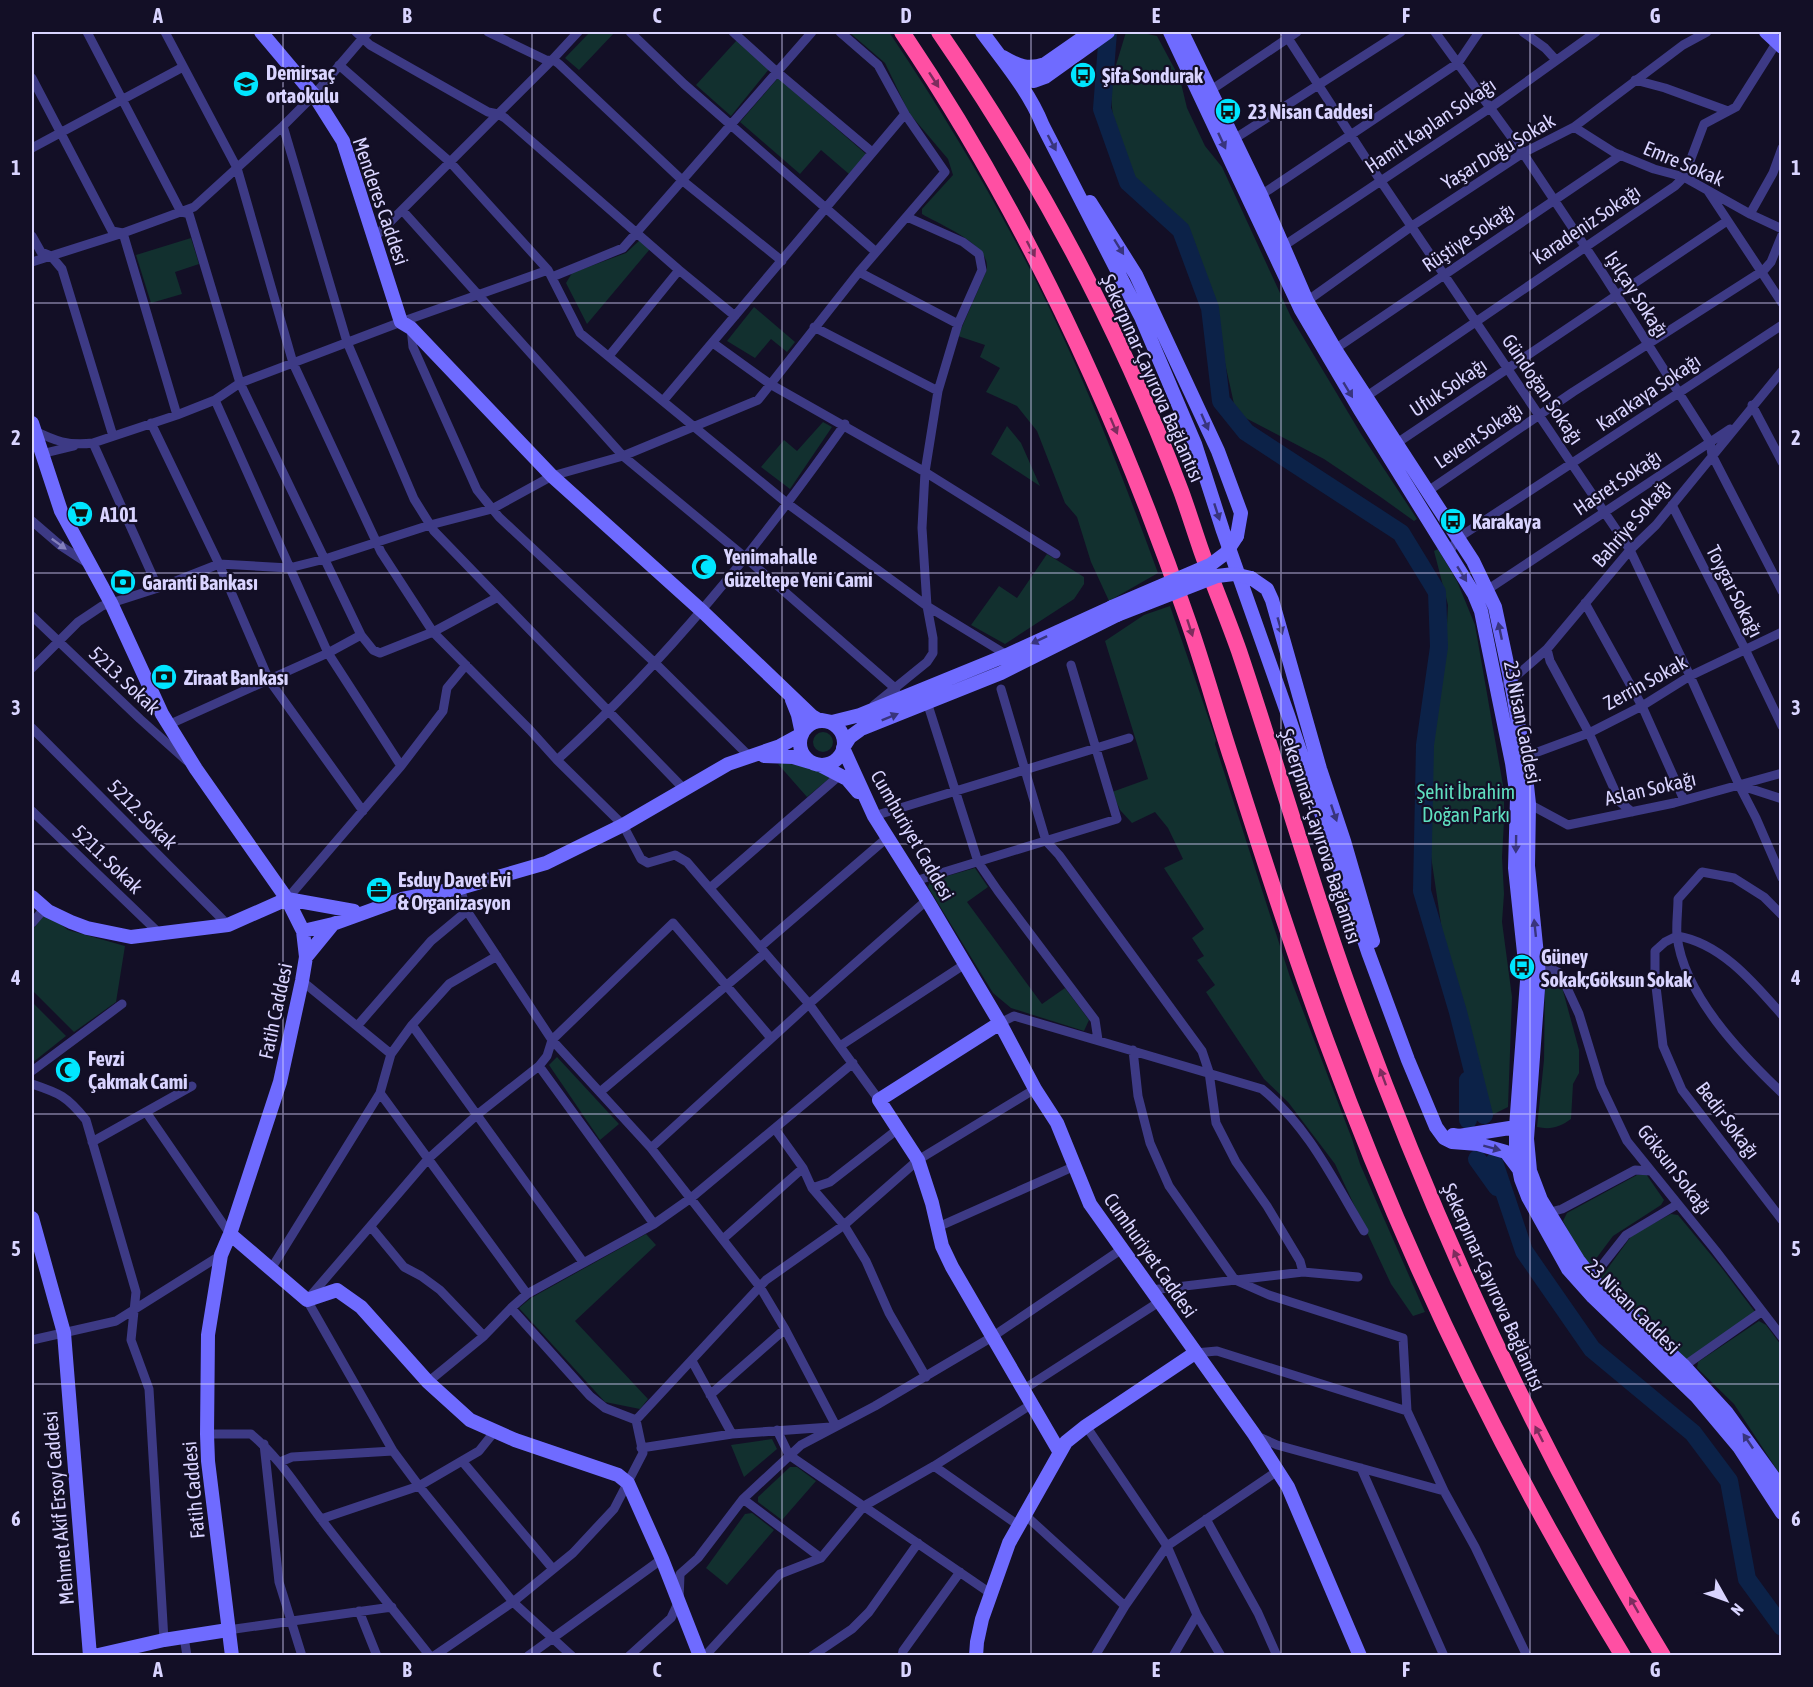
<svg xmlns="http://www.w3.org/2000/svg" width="1813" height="1687" viewBox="0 0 1813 1687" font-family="'Asap Condensed',sans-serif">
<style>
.green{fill:#12302f}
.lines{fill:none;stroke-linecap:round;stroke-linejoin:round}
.river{stroke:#0c2248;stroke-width:18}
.street{stroke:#3d3a85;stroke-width:9}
.secondary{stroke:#6f6bff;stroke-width:14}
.highway{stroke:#ff4fa3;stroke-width:16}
.secondary-bridge{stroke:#6f6bff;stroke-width:14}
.oneway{fill:#7d2c5e}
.oneway2{fill:#38347d}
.oneway3{fill:#837fbc}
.grid{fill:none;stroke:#d9d4ff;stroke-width:1.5;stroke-opacity:0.55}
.labels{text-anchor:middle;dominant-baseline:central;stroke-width:4.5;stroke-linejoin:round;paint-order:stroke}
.poi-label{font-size:20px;font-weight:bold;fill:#d9d4ff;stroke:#130f26;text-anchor:start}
.street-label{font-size:20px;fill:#d9d4ff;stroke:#130f26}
.park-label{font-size:20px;fill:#5fe0c0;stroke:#130f26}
.neatline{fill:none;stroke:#d9d4ff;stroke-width:2}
.grid-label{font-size:20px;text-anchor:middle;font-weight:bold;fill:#d9d4ff}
</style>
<rect width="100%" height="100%" fill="#130f26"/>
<path class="green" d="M590,32H615L579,70L565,58Z
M849,32H889C943,112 993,196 1037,283C1084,376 1122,475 1158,573L1109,601L1091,562L1077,517L1065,503L1037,431L1017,406L986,392L1000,368L980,357L985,345L958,336L986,272C995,246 940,225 922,214V209L953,175L948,159L909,113L885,63Z
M1126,32H1138L1157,36L1180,79L1187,108L1205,146L1222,167L1291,317L1361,434L1417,519L1414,521L1382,498L1324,459L1236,413L1214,313L1192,248L1169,209L1134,178L1114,129L1110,85Z
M737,40L769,69L731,116L696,85Z
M778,78L866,154L849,174L821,150L800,174L740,122Z
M191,238L199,264L175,272L182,294L151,303L136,255Z
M640,240L650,249L587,324L566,283L572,273L626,253Z
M754,307L795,342L787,352L771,339L755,358L727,341Z
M823,422L832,427L790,489L761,467L784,440L797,451Z
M1007,426L1021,443L1040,486L991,454Z
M1438,549L1457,581L1475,625L1504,791V821L1502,857L1504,894L1502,922L1512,997L1508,1107L1490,1116L1471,1036L1445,951L1431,856L1427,777L1435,697L1446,643L1448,605L1434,551Z
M1047,554L1084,577V584L1074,599L1005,644L971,625L999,586L1017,598Z
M1170,606L1216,740L1215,744L1290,977L1352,1139L1360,1164L1425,1312L1413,1316L1391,1284L1335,1164L1288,1102L1264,1079L1206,992L1215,985L1197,960L1204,956L1192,938L1204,929L1164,868L1183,859L1168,828L1155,812L1132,823L1120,810L1112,792L1148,779L1105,641L1144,615Z
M813 742a10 10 0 1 1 20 0a10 10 0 1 1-20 0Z
M784,763L820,769L831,777L807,797L778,764Z
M975,868L988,887L967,902L1042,1004L1065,988L1089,1020L1084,1031L1011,1008L993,993L928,887L930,881Z
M46,913L68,930L125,946L116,1002L74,1032L32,990V930Z
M1545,977H1555L1562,987L1579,1050V1073L1573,1084L1571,1119C1560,1127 1551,1130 1537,1127L1544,1060Z
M32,1002L66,1036L32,1063Z
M557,1057L619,1124L600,1140L549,1065Z
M1646,1174L1664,1200L1661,1205L1613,1236L1592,1264L1583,1260L1563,1221L1567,1213L1637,1175Z
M1671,1214L1678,1215L1721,1267L1755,1312L1689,1360H1683L1600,1279L1632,1235Z
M646,1234L656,1245L575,1321L648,1399L640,1409L605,1402L519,1308L531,1298Z
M1759,1321L1766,1325L1781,1345V1476L1734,1404L1697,1368L1698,1362Z
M772,1439L777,1449L744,1477L731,1445Z
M790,1467H797L816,1481L782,1520L758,1502V1497Z
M752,1513L774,1530L727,1585L706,1568L745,1514Z"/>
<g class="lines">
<path class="river" d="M1108,32L1102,109L1128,182L1181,230L1210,308L1221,401L1246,432L1401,533L1437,592L1439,647L1425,745L1422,891L1458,1012L1484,1115
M1468,1120V1080
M1477,1159L1497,1187
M1494,1162L1524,1251L1592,1349L1693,1433L1729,1481L1747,1579L1782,1627"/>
<path class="street" d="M87,32L181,212L189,214L240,383L361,635
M165,32L237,168L293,363L381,552L433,632L530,730L557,760L623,825L641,859L648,863L675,855L687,862L809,1004L879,1100
M356,32L370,45L488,112L498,114L505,118L679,270L735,316
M488,32L546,60L555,61L559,64L683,181L782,261
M630,32L684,84L876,252
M733,32L777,72L872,152
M1284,32L1380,180L1630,550L1690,676L1739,785L1756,818L1782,878
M1435,32L1523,153L1602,272L1710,442L1712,455L1782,591
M1523,32L1545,48L1556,60
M339,65L450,162L548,270L580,333L788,504L927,606L1007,655
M32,78L112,231L123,233L177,415
M1635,80L1665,88L1728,111
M1211,90L1297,32
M283,126L347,342L414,499L434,531L684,789
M1574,127L1615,153L1654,169L1684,177L1750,214L1782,229
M1234,139L1401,32
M32,148L183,67
M1708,191L1782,303
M1261,195L1458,63L1479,32
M402,210L623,456L746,558L896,689
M1750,214L1773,173L1782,148
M32,236L41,252L51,256L62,269L113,436
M374,238L552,60L578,32
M1282,247L1490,108L1596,32
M32,262L123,233L194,207L283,126L314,95L368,32
M859,272L958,324
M552,277L623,248L812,32
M1307,301L1412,226L1523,153L1574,127L1683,45L1707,32
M814,327L938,391
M411,328L413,347L477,490L499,517L655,663L750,757
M713,343L770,384L925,472L1056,554
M1335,349L1621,155
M609,356L679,270
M1367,396L1675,186L1684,177L1704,124L1736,107L1777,42
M215,400L328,653L401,766
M663,401L905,114
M1752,405L1782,462
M151,423L219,564L269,680L363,811
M33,430C55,441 68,446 93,443L177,415L215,400L240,383L401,322L548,270
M93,443L158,588
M1397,443L1727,221
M41,454L74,446
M1428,491L1573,392L1764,270L1771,262L1782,235
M1672,505L1745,649L1782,726
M32,521L61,546L87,563
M1447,551L1452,548L1458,538L1782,325
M1487,590L1730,429
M1585,603L1642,706L1684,800
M32,616L140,719L187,761
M1547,649L1550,661L1589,733L1620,802L1632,812
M32,668L78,622L102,606L158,588L219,564L289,568L325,559L430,525L492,509L552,476L623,456L758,400L859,272L945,172L905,114L878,65L840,32
M1507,684L1547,649L1630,550L1656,525L1782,371
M1001,689L1046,841L1059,855L1202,1051L1209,1072L1216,1123L1236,1162L1267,1206L1300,1261L1303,1272
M927,702L978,862L998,891L1095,1020L1098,1040
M874,705L927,662L933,653V638L927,606L922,528L925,472L938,391L958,324L982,270L979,254L963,242L907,217
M168,725L328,653L361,635L373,650L380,653L433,632L498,597
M32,728L228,925
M1524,757L1589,733L1642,706L1690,676L1782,632
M557,760C668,659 758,547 845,424
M1739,785L1782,799
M1529,804L1568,825L1674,803L1782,773
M32,811L160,934
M874,816L1129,738
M915,881L1117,819L1071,665
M460,888L467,911L552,1040L651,1148L760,1287L785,1329L836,1426
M710,888L840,775
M287,899L401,766L443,711L447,688L466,665
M1782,915L1764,897L1734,878L1702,872L1678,899C1678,911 1676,924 1677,936C1684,995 1741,1054 1782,1093
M32,923L45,908
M1677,936L1665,942L1655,951V978L1663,1046L1682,1090L1782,1220
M1677,936C1721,943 1754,983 1782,1015
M760,947L888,837
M1534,961L1560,973L1579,1014L1601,1086L1627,1141L1716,1251L1782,1337
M302,981L391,1054
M1000,1023L1014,1016L1262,1089C1308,1126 1334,1181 1364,1231
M358,1025L431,941L467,911
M412,1025L583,1262
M840,1046L965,964
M1133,1050L1138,1096L1150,1143L1169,1186L1235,1280L1269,1295L1403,1338L1407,1411L1444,1491L1475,1547L1527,1656
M539,1066L654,1224
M32,1071L122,1004
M32,1084C59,1093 67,1096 86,1120L136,1292L131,1340L149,1389L164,1640
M600,1092L765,953
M380,1093L527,1294
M146,1112L230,1234
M775,1129L803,1168L812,1188L844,1225L866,1261L889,1313L926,1377
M92,1142L192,1086
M651,1148L809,1004L927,900
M812,1188L830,1182L898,1129
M1547,1213L1562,1209L1635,1170L1651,1171
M371,1227L404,1267L421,1276L440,1290L484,1336
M938,1227L1075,1166
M723,1239L803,1168
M271,1269L380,1093L391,1054L412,1025L449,984L497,956
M1592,1278L1626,1235L1678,1204
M1151,1290L1303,1272L1358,1277
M32,1340L116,1321L221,1255
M1195,1353L1217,1351L1407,1411
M692,1361L732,1434
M1684,1366L1761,1312
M428,1382L484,1336L511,1308L527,1294L654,1224L691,1198L853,1063
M1024,1389L1159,1302
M710,1395L785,1329
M636,1420L766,1280L844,1225L918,1160L1035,1089
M1086,1426L1167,1546L1197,1615L1221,1656
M777,1430L789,1455L990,1593
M207,1434H251C280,1458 299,1490 321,1519C356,1565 394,1610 430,1656
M1257,1436L1277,1445L1444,1491
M264,1444L279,1582L302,1656
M641,1448L732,1434L831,1427
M462,1461L553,1569
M280,1462L292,1457L393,1451
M934,1466L1018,1525
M1361,1468L1444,1656
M743,1499L821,1558
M1024,1514L1125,1606
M321,1519L419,1486L479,1451L495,1431
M1206,1519L1258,1613L1277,1656
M359,1611L377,1656
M228,1630L392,1607
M184,1637L187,1656
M434,1656L513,1602L573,1553L614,1509L643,1453L636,1420L605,1408L590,1396L511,1308
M528,1656L662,1559
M572,1656L513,1602L419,1486L393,1451L307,1300L428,1159L478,1114L539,1066L547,1056L552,1040L673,923L771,1038
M629,1656L671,1618L679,1601L680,1574L698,1558L743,1499L801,1445L875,1406L992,1337L1122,1249
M705,1656L780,1574L821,1558L864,1506L934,1466L1032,1404
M812,1656L852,1629L869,1612L918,1543
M902,1656L903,1651L960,1572
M1095,1656L1125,1606L1167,1546L1279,1470
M1173,1656L1197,1615"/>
<path class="secondary" d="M261,32L314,95L343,141L401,322L411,328L552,476L702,611L812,716L817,719L832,722L860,715L1007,655L1112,607
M982,32C1004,62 1029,91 1043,126L1141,317L1195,444L1223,531L1288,715L1368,952L1408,1060L1436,1127L1444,1138L1452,1142L1478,1144L1506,1152L1518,1168
M1170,32L1301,310L1360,410L1474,594L1481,611L1512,763L1517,798L1515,868L1527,981L1516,1127V1154L1521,1179L1528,1197L1568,1269L1593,1297L1697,1397L1739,1447L1782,1513
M1182,32L1261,195L1307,301L1335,349L1473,561L1495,607L1511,682L1524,757L1529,804L1528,866L1539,975L1527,1139L1530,1171L1541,1200L1578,1260L1600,1288L1684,1366L1727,1413L1782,1489
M1766,32L1782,47
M1003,57C1018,66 1028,70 1045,64L1091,32
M1016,78L1034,81L1045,77L1108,32
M1090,202L1136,275L1218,451L1241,513L1237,536
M32,423L61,511L111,603L162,714L196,769L287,899L303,931L306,957L302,981L280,1082L230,1234L221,1255L208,1335L207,1434L208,1461L232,1656
M1251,578L1267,589L1272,600L1320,769L1344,841L1373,941
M1117,615L1001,673L861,729L850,737L843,748L874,816L927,900L1000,1023L1035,1089L1057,1123L1090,1204L1254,1434L1288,1487L1360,1656
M800 743a22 22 0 1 1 44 0a22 22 0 1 1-44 0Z
M764,756L793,757L810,762
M820,765L847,779L858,792
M32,897L48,911L71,922L87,928L131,937L228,925L287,899
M287,899L354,911
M303,931L333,924L402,899L460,888L546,863L623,825L728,764L780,746L802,734L798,715L792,700
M306,957L333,924
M1000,1023L879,1100L918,1160L932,1203L942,1246L952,1267L1059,1451
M1453,1135L1459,1136L1516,1127L1522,1124
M32,1218L64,1333L90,1656
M230,1234L307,1300L337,1290L361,1307L428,1382L470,1420L515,1440L618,1475L628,1483L662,1559L700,1656
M94,1656L164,1640L228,1630
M976,1656L977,1642L982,1619L1009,1543L1066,1442L1086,1426L1195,1353"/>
<path class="highway" d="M902,32C1024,213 1116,411 1187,618C1204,666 1217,715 1233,763C1263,857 1293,951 1327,1043C1405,1256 1504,1462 1623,1656
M939,32C1037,174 1120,329 1181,491C1188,510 1194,530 1201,550C1213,584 1227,617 1239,651C1276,761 1308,874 1347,983C1431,1217 1534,1443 1663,1656"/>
<path class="secondary-bridge" d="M1112,607L1210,565L1226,553L1237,536
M1117,615L1217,576L1234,574L1251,578"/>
</g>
<defs><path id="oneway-solid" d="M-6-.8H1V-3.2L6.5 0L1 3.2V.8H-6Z" transform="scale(1.5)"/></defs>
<g class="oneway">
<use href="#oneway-solid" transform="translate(934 80) rotate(57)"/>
<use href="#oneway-solid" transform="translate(1031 249) rotate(62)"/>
<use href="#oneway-solid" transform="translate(1114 426) rotate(67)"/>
<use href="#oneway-solid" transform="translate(1190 628) rotate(72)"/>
<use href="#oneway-solid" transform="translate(1383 1077) rotate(-110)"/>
<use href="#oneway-solid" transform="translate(1457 1258) rotate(-114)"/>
<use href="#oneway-solid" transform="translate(1539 1434) rotate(-117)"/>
<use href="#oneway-solid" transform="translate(1634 1605) rotate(-120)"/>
</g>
<g class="oneway2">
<use href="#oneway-solid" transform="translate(1222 141) rotate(65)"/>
<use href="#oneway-solid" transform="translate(1052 143) rotate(62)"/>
<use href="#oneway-solid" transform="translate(1119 247) rotate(58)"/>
<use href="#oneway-solid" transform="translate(1348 390) rotate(59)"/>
<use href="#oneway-solid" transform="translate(1205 422) rotate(66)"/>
<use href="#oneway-solid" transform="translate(1217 512) rotate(72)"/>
<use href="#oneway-solid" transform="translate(1462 574) rotate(58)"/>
<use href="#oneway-solid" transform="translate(1280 626) rotate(74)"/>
<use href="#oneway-solid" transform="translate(1500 631) rotate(-102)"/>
<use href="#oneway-solid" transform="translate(1039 640) rotate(155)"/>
<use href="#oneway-solid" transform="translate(890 717) rotate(-22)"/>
<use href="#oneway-solid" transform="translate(1334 813) rotate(71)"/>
<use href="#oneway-solid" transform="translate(1516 844) rotate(91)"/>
<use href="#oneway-solid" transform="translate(1535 928) rotate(-96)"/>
<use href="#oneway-solid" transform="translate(1492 1148) rotate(15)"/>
<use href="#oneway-solid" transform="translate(1748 1441) rotate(-124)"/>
</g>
<use class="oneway3" href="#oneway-solid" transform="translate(59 544) rotate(36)"/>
<path class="grid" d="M283,32V1656M532,32V1656M782,32V1656M1031,32V1656M1281,32V1656M1530,32V1656M32,303H1782M32,573H1782M32,844H1782M32,1114H1782M32,1384H1782"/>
<defs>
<g id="bus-disc" transform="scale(1.35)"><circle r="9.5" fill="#00e5ff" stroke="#130f26"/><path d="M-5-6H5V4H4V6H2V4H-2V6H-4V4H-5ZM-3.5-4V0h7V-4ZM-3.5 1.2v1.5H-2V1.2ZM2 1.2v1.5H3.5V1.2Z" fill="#111"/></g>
<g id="school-disc" transform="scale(1.35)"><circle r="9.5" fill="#00e5ff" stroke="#130f26"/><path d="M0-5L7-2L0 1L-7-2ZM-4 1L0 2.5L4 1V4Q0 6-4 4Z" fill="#111"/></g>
<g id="supermarket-disc" transform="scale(1.35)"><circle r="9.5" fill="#00e5ff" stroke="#130f26"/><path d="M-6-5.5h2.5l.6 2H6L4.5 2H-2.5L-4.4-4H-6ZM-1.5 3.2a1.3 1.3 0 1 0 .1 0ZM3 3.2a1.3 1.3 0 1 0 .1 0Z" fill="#111"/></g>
<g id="mosque-disc" transform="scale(1.35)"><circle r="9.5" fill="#00e5ff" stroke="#130f26"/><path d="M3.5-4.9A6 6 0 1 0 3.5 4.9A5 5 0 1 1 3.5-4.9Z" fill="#111"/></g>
<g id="bank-disc" transform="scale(1.35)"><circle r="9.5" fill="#00e5ff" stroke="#130f26"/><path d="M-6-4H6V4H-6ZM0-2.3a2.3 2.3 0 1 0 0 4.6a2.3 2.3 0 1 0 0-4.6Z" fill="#111"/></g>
<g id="office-disc" transform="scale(1.35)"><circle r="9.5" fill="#00e5ff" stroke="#130f26"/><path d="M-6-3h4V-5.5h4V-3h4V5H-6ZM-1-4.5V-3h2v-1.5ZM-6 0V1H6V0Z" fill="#111"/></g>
</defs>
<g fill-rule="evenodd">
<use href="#bus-disc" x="1083" y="75"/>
<use href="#school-disc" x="246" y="84"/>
<use href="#bus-disc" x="1228" y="111"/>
<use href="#supermarket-disc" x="80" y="514"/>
<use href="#bus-disc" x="1453" y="521"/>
<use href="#mosque-disc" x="704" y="567"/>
<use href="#bank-disc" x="123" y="582"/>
<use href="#bank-disc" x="164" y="677"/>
<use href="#office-disc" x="379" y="890"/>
<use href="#bus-disc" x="1522" y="967"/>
<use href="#mosque-disc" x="68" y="1070"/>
</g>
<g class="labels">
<g class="poi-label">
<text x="266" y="72">Demirsaç<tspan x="266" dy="23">ortaokulu</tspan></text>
<text x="1102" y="75">Şifa Sondurak</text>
<text x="1248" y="111">23 Nisan Caddesi</text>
<text x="100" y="514">A101</text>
<text x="1472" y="521">Karakaya</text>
<text x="724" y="556">Yenimahalle<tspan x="724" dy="23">Güzeltepe Yeni Cami</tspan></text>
<text x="142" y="582">Garanti Bankası</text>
<text x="184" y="677">Ziraat Bankası</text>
<text x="398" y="879">Esduy Davet Evi<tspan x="398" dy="23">&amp; Organizasyon</tspan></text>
<text x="1541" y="956">Güney<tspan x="1541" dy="23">Sokak;Göksun Sokak</tspan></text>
<text x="88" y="1058">Fevzi<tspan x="88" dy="23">Çakmak Cami</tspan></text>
</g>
<g class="street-label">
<text transform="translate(1430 125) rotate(-34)">Hamit Kaplan Sokağı</text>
<text transform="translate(1498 151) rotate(-31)">Yaşar Doğu Sokak</text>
<text transform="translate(1684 163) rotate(23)">Emre Sokak</text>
<text transform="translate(381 201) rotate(71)">Menderes Caddesi</text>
<text transform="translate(1586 224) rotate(-34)">Karadeniz Sokağı</text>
<text transform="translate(1468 237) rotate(-34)">Rüştiye Sokağı</text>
<text transform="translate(1637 294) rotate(57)">Işılçay Sokağı</text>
<text transform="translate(1153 378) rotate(66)">Şekerpınar-Çayırova Bağlantısı</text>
<text transform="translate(1448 387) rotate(-34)">Ufuk Sokağı</text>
<text transform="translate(1543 389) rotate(56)">Gündoğan Sokağı</text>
<text transform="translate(1648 392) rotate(-34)">Karakaya Sokağı</text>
<text transform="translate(1478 435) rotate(-34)">Levent Sokağı</text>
<text transform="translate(1617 482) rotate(-34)">Hasret Sokağı</text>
<text transform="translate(1631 523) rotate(-49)">Bahriye Sokağı</text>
<text transform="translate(1735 591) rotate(63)">Toygar Sokağı</text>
<text transform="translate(125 680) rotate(43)">5213. Sokak</text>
<text transform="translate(1645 682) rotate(-29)">Zerrin Sokak</text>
<text transform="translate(1523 722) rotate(79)">23 Nisan Caddesi</text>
<text transform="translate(1650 788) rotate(-13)">Aslan Sokağı</text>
<text transform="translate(143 814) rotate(45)">5212. Sokak</text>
<text transform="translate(913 835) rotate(60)">Cumhuriyet Caddesi</text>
<text transform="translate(1321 836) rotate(72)">Şekerpınar-Çayırova Bağlantısı</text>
<text transform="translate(108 859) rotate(44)">5211. Sokak</text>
<text transform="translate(275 1011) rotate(-78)">Fatih Caddesi</text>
<text transform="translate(1728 1120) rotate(53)">Bedir Sokağı</text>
<text transform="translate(1675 1169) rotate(52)">Göksun Sokağı</text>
<text transform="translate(1151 1255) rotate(55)">Cumhuriyet Caddesi</text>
<text transform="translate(1494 1287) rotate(66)">Şekerpınar-Çayırova Bağlantısı</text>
<text transform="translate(1633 1306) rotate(45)">23 Nisan Caddesi</text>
<text transform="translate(193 1490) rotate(-95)">Fatih Caddesi</text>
<text transform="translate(58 1508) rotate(-95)">Mehmet Akif Ersoy Caddesi</text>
</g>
<g class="park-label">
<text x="1466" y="791">Şehit İbrahim<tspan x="1466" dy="23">Doğan Parkı</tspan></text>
</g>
</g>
<rect width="1813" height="1687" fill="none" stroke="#130f26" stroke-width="66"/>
<g transform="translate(1726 1600) rotate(130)" stroke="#130f26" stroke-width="4.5" paint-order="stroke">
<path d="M0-4.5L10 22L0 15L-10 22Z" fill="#d9d4ff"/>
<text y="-9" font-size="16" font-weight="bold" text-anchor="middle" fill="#d9d4ff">N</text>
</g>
<rect x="33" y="33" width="1747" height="1621" class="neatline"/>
<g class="grid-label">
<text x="158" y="23">A</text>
<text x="407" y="23">B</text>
<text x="657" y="23">C</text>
<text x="906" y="23">D</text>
<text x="1156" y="23">E</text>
<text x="1406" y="23">F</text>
<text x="1655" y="23">G</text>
<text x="16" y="175">1</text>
<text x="1796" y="175">1</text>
<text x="16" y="445">2</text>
<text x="1796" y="445">2</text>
<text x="16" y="715">3</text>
<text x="1796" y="715">3</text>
<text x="16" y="985">4</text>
<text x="1796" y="985">4</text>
<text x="16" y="1256">5</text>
<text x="1796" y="1256">5</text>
<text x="16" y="1526">6</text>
<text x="1796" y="1526">6</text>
<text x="158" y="1677">A</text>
<text x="407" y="1677">B</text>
<text x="657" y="1677">C</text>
<text x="906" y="1677">D</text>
<text x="1156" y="1677">E</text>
<text x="1406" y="1677">F</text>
<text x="1655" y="1677">G</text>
</g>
</svg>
